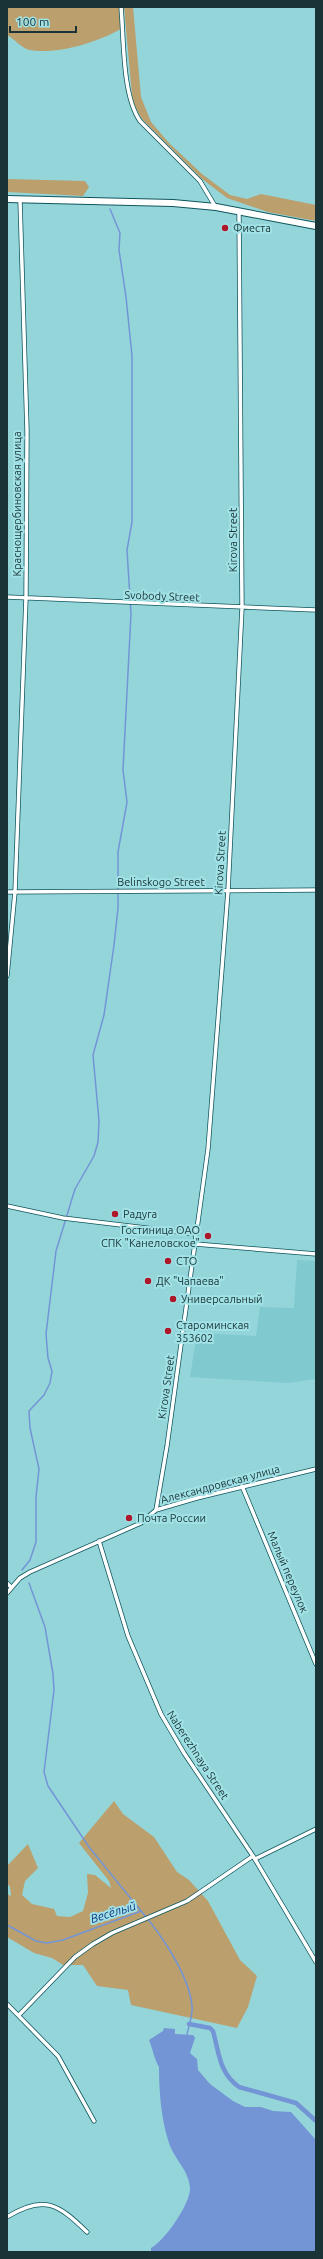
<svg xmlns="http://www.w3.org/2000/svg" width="323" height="2259" viewBox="0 0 323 2259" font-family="Ubuntu,sans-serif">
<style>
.built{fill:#7fc9cf}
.green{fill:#bb9f6c}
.water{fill:#7395d6}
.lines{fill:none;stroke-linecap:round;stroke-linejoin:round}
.stream{stroke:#7395d6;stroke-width:1.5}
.canal{stroke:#7395d6;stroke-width:4.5}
.minor-casing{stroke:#0e555b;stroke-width:5}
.primary-casing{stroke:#0e555b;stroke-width:8}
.minor{stroke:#fff;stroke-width:3.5}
.primary{stroke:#fff;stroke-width:6}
.poi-dot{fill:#ac1829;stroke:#a1e2e7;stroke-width:1.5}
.labels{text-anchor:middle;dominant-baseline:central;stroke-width:4;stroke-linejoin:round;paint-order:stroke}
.poi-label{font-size:11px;fill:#193336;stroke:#a1e2e7;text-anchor:start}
.street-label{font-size:11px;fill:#193336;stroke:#a1e2e7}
.water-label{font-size:12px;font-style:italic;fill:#143884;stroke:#a1e2e7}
</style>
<rect width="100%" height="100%" fill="#94d5da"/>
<path class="built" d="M297,1260L316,1261V1379L288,1383L190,1377L197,1333L256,1336L260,1307L294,1308Z"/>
<path class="green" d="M7,7H119L121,29C98,42 57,55 30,50C22,49 15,39 7,35Z
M124,7H133L141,97L151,122L169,143L202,174L230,195L247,199L261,194L316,205V221L268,212L227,198L201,178L142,119L134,105L132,95Z
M7,179L85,181L89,187L83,196L7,192Z
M114,1801L123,1814L154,1837L177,1872L189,1880L208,1901L240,1960L257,1976L248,2007L237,2028L131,2005L128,1990L97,1986L83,1965H63L52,1958L34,1953L7,1937V1894L11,1896L10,1887L7,1883V1866L28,1844L38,1868L25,1881L22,1895L32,1904L54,1909L57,1916L70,1917L83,1911L88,1893L87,1874L95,1875L111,1888L109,1881L79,1843Z"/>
<path class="water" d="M164,2028L175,2029V2034L193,2035L195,2038L190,2053L197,2059L198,2070L210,2084L233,2101L245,2107H261L273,2111L291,2112L316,2140V2252H151V2248C164,2242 191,2203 190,2188C189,2170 174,2159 169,2143C161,2119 159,2091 159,2067C154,2058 153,2050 149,2040L163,2031Z"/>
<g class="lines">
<path class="stream" d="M22,1570L30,1560L36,1542V1497L39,1469L30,1428L29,1411L44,1395L50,1383L52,1371L48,1358L46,1334L56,1251L75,1189L94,1156L98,1142L99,1121L93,1055L104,1015L114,945L118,908V852L127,802L123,770L131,614L127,550L132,522V356L126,297L119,250L120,233L110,209
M29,1583L45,1627L53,1674L54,1690L44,1772L48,1786L89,1847L141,1911
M7,1925L36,1941L47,1943L63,1940L141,1911C161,1934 189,1975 192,2006C193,2015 189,2025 187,2034"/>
<path class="canal" d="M189,2024L210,2028L213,2031C219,2052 219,2073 239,2087L296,2103L316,2121"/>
<g class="minor-casing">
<path id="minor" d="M121,7C124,39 122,95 140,121L200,181L215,206
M7,597L316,610
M7,892L316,890
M7,976L15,892L26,598L27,431L20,200
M7,1206L63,1218L196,1234
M195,1244L316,1254
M242,1486L316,1664
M156,1510L167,1446L208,1149L228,891L242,608L239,212
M99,1541L128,1636L161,1714L184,1753L253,1856L316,1962
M7,1583L11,1587
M7,1593L20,1578L30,1572L141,1523L156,1510L197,1498L316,1469
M255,1859L316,1829
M7,2004L58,2056L94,2121
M19,2015L75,1957L93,1944L112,1933L187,1901L253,1856
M7,2217C44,2194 58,2204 87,2232"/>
</g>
<g class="primary-casing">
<path id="primary" d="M7,199L173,203L216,207L316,226"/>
</g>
<use href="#minor" class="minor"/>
<use href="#primary" class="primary"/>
</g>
<g class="poi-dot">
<circle cx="225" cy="228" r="4"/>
<circle cx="115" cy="1214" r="4"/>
<circle cx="208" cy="1236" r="4"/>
<circle cx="168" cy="1261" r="4"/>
<circle cx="148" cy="1281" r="4"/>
<circle cx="173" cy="1299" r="4"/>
<circle cx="168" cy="1331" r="4"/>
<circle cx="129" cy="1518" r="4"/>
</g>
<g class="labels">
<g class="poi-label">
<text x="233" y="228">Фиеста</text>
<text x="123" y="1214">Радуга</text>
<text x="200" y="1230" text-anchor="end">Гостиница ОАО<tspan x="200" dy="13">СПК "Канеловское"</tspan></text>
<text x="176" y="1261">СТО</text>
<text x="156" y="1281">ДК "Чапаева"</text>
<text x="181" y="1299">Универсальный</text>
<text x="176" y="1325">Староминская<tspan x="176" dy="13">353602</tspan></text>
<text x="137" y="1518">Почта России</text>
</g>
<g class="street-label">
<text transform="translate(17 504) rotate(-90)">Краснощербиновская улица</text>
<text transform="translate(233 540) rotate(-90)">Kirova Street</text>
<text transform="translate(162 596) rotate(2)">Svobody Street</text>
<text transform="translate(220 863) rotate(-87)">Kirova Street</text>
<text x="161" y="882">Belinskogo Street</text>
<text transform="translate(166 1387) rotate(-82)">Kirova Street</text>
<text transform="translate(220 1484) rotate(-15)">Александровская улица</text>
<text transform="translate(288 1572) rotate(67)">Малый переулок</text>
<text transform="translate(198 1755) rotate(57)">Naberezhnaya Street</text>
</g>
<g class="water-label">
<text transform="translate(113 1912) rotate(-17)">Весёлый</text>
</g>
</g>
<rect width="323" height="2259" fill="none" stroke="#193336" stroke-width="16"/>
<path d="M10 26v6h66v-6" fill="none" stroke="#193336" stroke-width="2"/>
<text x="16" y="26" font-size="12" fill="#193336" stroke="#a1e2e7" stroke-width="3" paint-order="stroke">100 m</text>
</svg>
